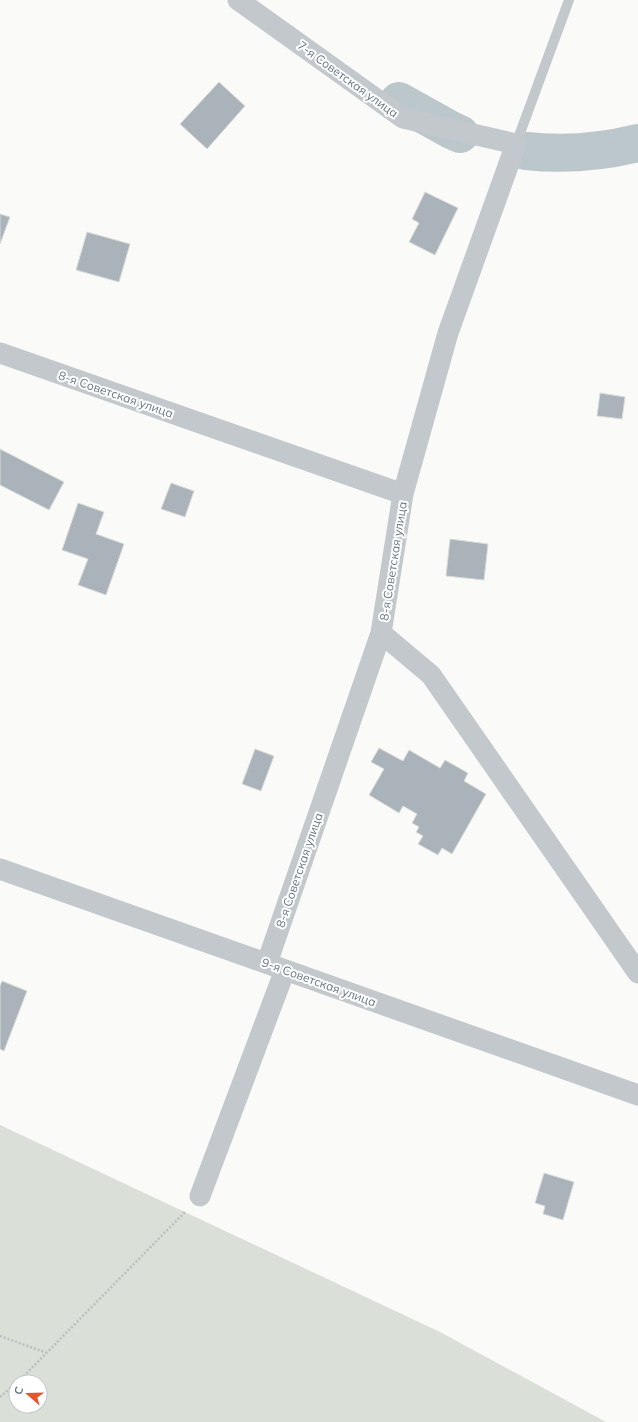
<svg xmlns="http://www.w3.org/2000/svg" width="638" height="1422" viewBox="0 0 638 1422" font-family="Mulish,sans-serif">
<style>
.green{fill:#dadfd7;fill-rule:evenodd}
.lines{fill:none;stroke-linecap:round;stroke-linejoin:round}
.river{stroke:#bbc7cb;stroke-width:38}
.building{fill:#aab3b9;stroke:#dcdcda}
.path{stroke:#bbbfc2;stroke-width:2.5;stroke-dasharray:2 2;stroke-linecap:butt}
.lane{stroke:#c3c8cc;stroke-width:10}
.street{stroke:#c3c8cc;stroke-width:21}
.labels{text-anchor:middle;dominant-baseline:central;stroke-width:4;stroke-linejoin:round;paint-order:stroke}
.street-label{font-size:12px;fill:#657683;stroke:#fff}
</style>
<rect width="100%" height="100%" fill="#fafaf8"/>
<path class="green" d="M0,1125L440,1332L606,1422H0ZM16,1382H40V1406H16Z"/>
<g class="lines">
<path class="river" d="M399,101L451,130L460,134
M526,151C563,155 602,152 638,143"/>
</g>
<path class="building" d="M219,82L245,106L207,149L180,124Z
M425,192L458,208L435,255L409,242L419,223L412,219Z
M0,214L10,217L0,244Z
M87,232L130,244L119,282L76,270Z
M600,393L625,397L622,419L597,416Z
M0,449L64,482L49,510L0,485Z
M171,483L194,491L185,517L161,509Z
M78,503L104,512L96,534L124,544L106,595L78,585L88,559L62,550Z
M450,539L488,544L484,580L446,576Z
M379,748L403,761L409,750L440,768L445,760L468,773L464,781L486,794L452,854L442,848L438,855L418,844L423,836L416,832L419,827L412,823L417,814L403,806L399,813L369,795L384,769L371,762Z
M255,749L274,756L261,791L242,784Z
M2,981L27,991L4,1051L0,1049V986Z
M544,1173L574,1182L563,1220L543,1214L545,1206L535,1203Z"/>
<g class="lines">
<path class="path" d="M0,1336L47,1353
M18,1382L186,1211
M0,1397L16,1383"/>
<path class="lane" d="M516,144L569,0"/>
<path class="street" d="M238,0L403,118L516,144L448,333L403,494
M0,353L403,494L381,633L267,963
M381,633L431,675L638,973
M0,869L638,1095
M200,1196L285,970"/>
</g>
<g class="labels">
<g class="street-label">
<text transform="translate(348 79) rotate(36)">7-я Советская улица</text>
<text transform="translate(116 394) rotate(19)">8-я Советская улица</text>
<text transform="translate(393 561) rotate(-81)">8-я Советская улица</text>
<text transform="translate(299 870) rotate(-71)">8-я Советская улица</text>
<text transform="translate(319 982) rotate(20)">9-я Советская улица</text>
</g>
</g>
<g transform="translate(28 1394) rotate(290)"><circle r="19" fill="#ffffff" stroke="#c1c8cd"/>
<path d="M0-3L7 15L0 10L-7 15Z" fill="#e4572e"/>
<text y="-6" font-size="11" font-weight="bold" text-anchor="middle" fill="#657683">С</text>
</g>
</svg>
